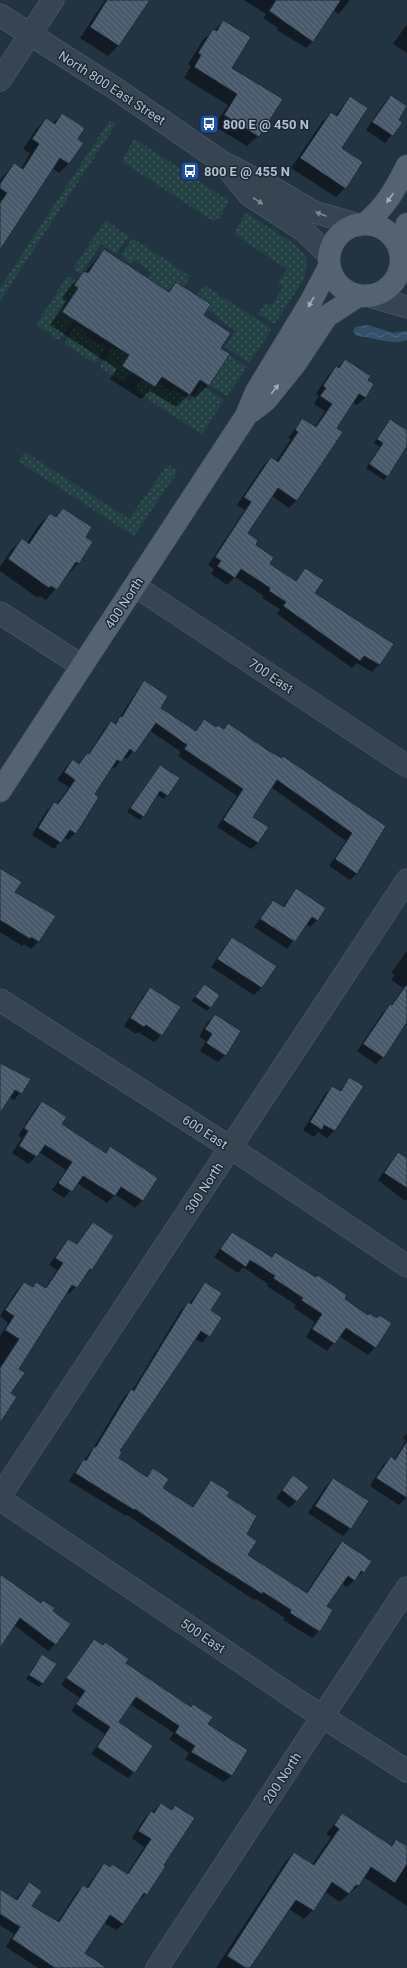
<svg xmlns="http://www.w3.org/2000/svg" width="407" height="1968" viewBox="0 0 407 1968" font-family="Roboto,sans-serif">
<style>
.green{fill:url(#green-dots)}
.water{fill:url(#water-waves)}
.shadow{fill:#0007}
.building{fill:url(#building-back-hatch);stroke:#1e2b38}
.lines{fill:none;stroke-linecap:round;stroke-linejoin:round}
.minor-casing{stroke:#55626f;stroke-width:23}
.major-casing{stroke:#43505d;stroke-width:23}
.minor{stroke:#374451;stroke-width:22}
.major{stroke:#556371;stroke-width:22}
.oneway{fill:#a0adba}
.oneway2{fill:#7b8895}
.labels{text-anchor:middle;dominant-baseline:central;stroke-width:3;stroke-linejoin:round;paint-order:stroke}
.street-label{font-size:13px;fill:#b3bfcc;stroke:#1c2936}
.poi-label{font-size:13px;font-weight:bold;fill:#b3bfcc;stroke:#1c2936;text-anchor:start}
</style>
<defs>
<pattern id="green-dots" width="8" height="8" patternUnits="userSpaceOnUse"><rect width="8" height="8" fill="#244243"/><path d="M2 2h.1M6 6h.1" fill="none" stroke="#415c5d" stroke-width="1.8" stroke-linecap="round"/></pattern>
<pattern id="water-waves" width="16" height="10" patternUnits="userSpaceOnUse"><rect width="16" height="10" fill="#34506a"/><path d="M0 5q4-4 8 0t8 0" fill="none" stroke="#4f677e"/></pattern>
<pattern id="building-back-hatch" width="6" height="6" patternUnits="userSpaceOnUse"><rect width="6" height="6" fill="#485a6b"/><path d="M-1 5l2 2M0 0l6 6M5-1l2 2" fill="none" stroke="#60707f"/></pattern>
</defs>
<rect width="100%" height="100%" fill="#223342"/>
<path class="green" d="M110,120L116,124L0,301V288Z
M135,139L229,201L219,218L213,221L123,162V157Z
M246,213L293,243L305,255L307,261L304,279L275,324L258,314L265,304L272,305L283,287L278,283L287,269L236,235L235,231Z
M107,221L117,228L119,231H121L128,235V237L116,254L101,244L81,274L74,270V267L104,222Z
M132,239H134L190,276L184,287L176,282L169,292L148,278L151,272L134,260L131,264L121,255Z
M67,277H69L75,281L73,284L78,288L74,319L60,339L58,340L51,335L50,331L48,333L38,326L37,323Z
M206,286L218,294V296L222,297L272,329L249,363L225,347L236,331L218,319L219,317L207,309L197,295L203,287Z
M76,325L87,332L85,335L101,346L102,344L106,347L96,362L94,363L65,344V342Z
M112,347L129,355L132,372L125,382H123L101,368L100,365Z
M229,355L247,367L227,396L209,385Z
M142,379L155,387L158,383L170,391L172,389L190,401L201,385L224,400L202,434L149,400L148,396L146,397L137,391L136,388Z
M25,452L129,519L165,468L168,465L178,471L134,536L18,461Z"/>
<path class="water" d="M368,325L393,333L407,331V340C390,346 374,337 357,336L353,332L355,327Z"/>
<path class="shadow" d="M105,0H149L118,46L108,56L80,38Z
M244,0H350L339,14L333,10L312,42L306,48L277,30L278,28L263,18L266,14Z
M224,21L231,68L258,136L247,146L214,126L228,105L184,78L191,66L188,64L203,40Z
M407,24V53L393,44Z
M391,96L407,107L397,120L401,123L385,143L366,130L384,103Z
M350,97L340,148L345,188L336,197L291,168L322,122L331,113L335,116Z
M62,114L77,139L82,143L68,164L59,173L52,168L0,248V180L14,164L21,169L30,153L23,149L37,128L46,119L53,123Z
M104,250L167,292L176,283L220,349L208,385L195,398L189,394L176,407L150,391L141,399L110,379L117,369L50,325L66,301L62,298L71,285L85,273Z
M345,360L373,384L365,398L357,405L352,402L336,428L297,500L289,508L272,496L247,534L268,564L295,581L305,569L314,594L379,664L372,672L357,663L352,668L277,614L280,609L262,598L264,596L235,577L227,585L211,574L214,569L208,565L245,510L237,505L263,466L271,458L276,462L291,439L288,438L303,419L315,427L325,411L314,404L319,396L316,394L329,374Z
M390,420L407,431V445L384,480L366,468L380,447L374,443Z
M63,509L85,537L78,563L46,600L40,596L38,598L0,571V567L11,550L22,540L27,543L39,525L50,514L54,517Z
M145,682L160,708L195,732L204,721L215,728L223,729L228,725L385,827L357,873L350,880L329,866L346,841L271,787L252,817L258,843L251,849L217,827L237,796L178,756L181,752L149,730L127,759L124,757L114,769L111,767L93,795L75,833L68,840L64,837L54,849L32,835L47,810L54,803L56,805L69,787L57,780L66,767L73,760L78,764L88,755L104,729L111,722L114,724L118,720L138,689Z
M178,779L164,799L157,795L140,820L127,812L140,794Z
M0,869L39,941L31,949L24,944L22,946L0,932Z
M296,890L317,920L310,927L305,924L287,949L254,927L273,901L282,907Z
M232,938L275,966L261,988L254,995L211,967L225,946Z
M407,951V1020L383,1057L376,1064L357,1051L383,1012L391,1006L403,988L391,980L395,975L391,973Z
M204,985L210,1007L207,1011L192,1001Z
M150,989L161,1035L154,1042L138,1032L136,1034L124,1026L143,996Z
M215,1015L225,1055L218,1062L200,1051L206,1041L199,1037L207,1023Z
M0,1064L30,1080L14,1100L9,1097L0,1106Z
M350,1079L362,1087L334,1131L327,1138L318,1132L314,1137L303,1130L325,1094L333,1087L339,1091Z
M42,1102L61,1125L104,1153L110,1148L157,1178L142,1201L135,1208L115,1194L107,1203L77,1183L64,1198L52,1190L66,1170L39,1152L29,1164L12,1153L22,1138L18,1136L35,1109Z
M398,1154L407,1160V1199L405,1201L378,1180L391,1161Z
M93,1223L113,1236L91,1270L69,1294L67,1293L18,1369L0,1421V1336L8,1323L0,1316L17,1290L24,1283L32,1288L36,1283L45,1289L57,1270L49,1265L62,1247L69,1240L76,1245Z
M232,1233L271,1257L275,1253L343,1300L375,1347L368,1355L339,1336L327,1351L306,1337L315,1322L294,1308L296,1305L267,1286L268,1284L243,1267L238,1273L214,1257Z
M205,1283L209,1310L221,1318L202,1343L194,1338L119,1451L117,1458L146,1477L153,1470L162,1488L192,1507L211,1481L225,1497L246,1535L247,1555L306,1593L335,1549L342,1542L363,1572L347,1587L341,1583L326,1606L332,1610L319,1631L312,1638L283,1620L285,1618L256,1599L254,1600L127,1515L126,1516L69,1481L77,1468L92,1450L124,1397L131,1390L132,1391L181,1310L189,1304Z
M407,1433V1497L399,1505L370,1486L383,1465L391,1458L394,1460L406,1440L403,1438Z
M293,1477L297,1501L289,1508L276,1498Z
M333,1479L368,1502L350,1528L343,1536L308,1513L326,1486Z
M0,1577L51,1611L55,1644L48,1651L14,1625L0,1646Z
M94,1640L207,1725L247,1751L231,1776L224,1782L185,1759L189,1753L169,1739L174,1733L130,1704L117,1723L134,1772L128,1778L91,1754L105,1734L71,1711L80,1698L61,1685Z
M39,1659L56,1665L39,1687L26,1679Z
M161,1804L162,1865L146,1894L139,1901L138,1900L123,1924L116,1930L104,1923L83,1954L94,1968H38L6,1947L14,1934L0,1925V1890L15,1900L29,1883L31,1906L57,1923L76,1893L83,1886L86,1888L98,1871L104,1864L127,1874L144,1847L132,1838L144,1819Z
M342,1814L390,1846L397,1840L407,1847V1906L364,1877L358,1886L340,1902L325,1892L313,1910L304,1919L289,1909L248,1968H216L286,1861L294,1853L312,1865L331,1837L326,1834Z"/>
<path class="building" d="M107,0H150L119,46L90,27Z
M276,0H341L313,42L269,11Z
M223,20L251,37L232,68L283,99L259,137L224,115L237,94L194,67L201,55L198,53L213,29L217,31Z
M391,95L407,106L399,120L403,122L393,136L372,122Z
M350,96L368,108L342,148L363,162L346,189L300,158L331,112L337,116Z
M62,113L85,128L78,139L84,143L69,164L60,158L0,250V203L7,193L0,188V184L14,163L23,169L39,144L32,139L46,118L55,124Z
M104,249L169,292L176,282L211,304L204,315L231,333L221,348L230,354L209,386L200,380L190,395L162,377L155,387L122,366L129,355L62,312L78,288L74,285L84,271L88,273Z
M345,359L371,376L368,380L374,384L366,398L359,394L337,428L343,432L297,501L278,488L248,533L258,540L256,545L274,557L270,564L296,581L305,568L324,580L315,593L394,644L380,665L364,656L360,661L283,606L286,602L269,591L270,588L241,569L235,578L217,566L221,561L215,557L251,502L244,497L271,457L278,462L298,432L295,430L302,418L316,427L332,404L320,396L326,388L323,386L336,366L339,368Z
M390,419L407,430V446L388,477L369,464L383,443L377,439Z
M63,508L92,527L86,537L93,542L79,564L76,562L57,590L51,586L49,588L8,559L22,538L29,544L50,513L56,517Z
M144,680L168,696L161,708L196,731L204,719L216,727L218,725L224,729L228,723L269,751L282,758L283,756L386,826L357,874L335,859L352,833L277,780L253,817L269,827L258,843L223,820L243,789L184,749L187,745L156,723L135,753L130,749L121,762L117,760L95,794L99,797L76,834L70,830L61,843L38,828L54,802L58,804L75,780L64,772L73,759L79,764L87,753L89,754L111,721L116,724L120,716L122,717Z
M160,765L180,778L168,796L160,791L144,817L130,808Z
M0,868L22,882L15,892L56,916L39,942L31,937L30,939L0,920Z
M296,888L326,908L318,921L312,917L295,942L260,919L273,900L284,907Z
M232,937L277,966L262,988L217,959Z
M204,984L220,995L211,1008L195,997Z
M407,984V1022L384,1058L363,1044L390,1004L392,1005Z
M150,987L181,1007L162,1036L146,1025L144,1027L130,1018Z
M215,1014L241,1031L226,1056L206,1043L212,1034L205,1029Z
M0,1063L31,1079L22,1094L15,1090L0,1113Z
M349,1077L364,1086L335,1131L324,1125L322,1130L310,1122L332,1086L341,1091Z
M42,1101L67,1117L62,1124L106,1153L110,1146L158,1178L143,1201L121,1187L115,1196L83,1176L72,1192L58,1183L72,1162L45,1145L37,1157L19,1146L28,1131L24,1128Z
M398,1152L407,1158V1188L384,1173Z
M93,1222L114,1236L92,1270L90,1269L77,1288L72,1285L19,1369L25,1373L11,1393L17,1397L0,1423V1368L19,1339L5,1330L14,1316L5,1310L24,1282L33,1287L36,1282L46,1288L63,1263L55,1258L68,1239L77,1244Z
M232,1232L272,1257L275,1252L316,1277L318,1275L347,1295L345,1299L368,1315L369,1313L377,1318L379,1315L392,1323L376,1348L346,1328L335,1344L312,1329L322,1314L301,1300L303,1298L273,1278L275,1276L250,1260L246,1267L220,1249Z
M205,1282L222,1293L211,1310L222,1318L210,1337L201,1331L120,1451L122,1452L119,1458L147,1477L153,1468L169,1479L163,1488L193,1507L211,1480L230,1492L227,1496L257,1516L247,1534L257,1541L248,1555L307,1593L342,1541L372,1561L364,1573L361,1571L355,1581L348,1576L327,1606L333,1610L320,1632L290,1613L291,1610L263,1592L262,1594L213,1563L135,1509L134,1510L75,1473L84,1459L86,1461L94,1447H96L131,1389L134,1391L139,1382L188,1302L191,1304Z
M407,1441V1498L376,1478L391,1456L395,1460Z
M293,1475L309,1487L297,1502L282,1490Z
M333,1478L369,1501L351,1529L315,1506Z
M0,1574L41,1603L43,1600L55,1608L53,1611L71,1624L56,1645L20,1618L0,1648Z
M94,1639L103,1645L105,1642L129,1659L126,1663L191,1707L193,1704L213,1717L208,1724L248,1750L232,1776L191,1752L195,1746L175,1733L179,1726L136,1697L119,1722L153,1746L135,1773L97,1747L110,1727L76,1704L85,1691L66,1678Z
M42,1654L57,1664L43,1684L29,1675Z
M161,1803L172,1810L175,1805L195,1818L164,1865L166,1866L147,1895L144,1893L123,1924L110,1915L85,1953L107,1968H55L12,1939L20,1927L0,1914V1889L17,1900L29,1882L42,1891L32,1906L59,1922L83,1885L88,1888L104,1863L110,1867L112,1864L128,1874L151,1839L138,1831L151,1811L154,1813Z
M342,1813L392,1846L396,1839L407,1846V1864L395,1883L371,1867L359,1886L356,1885L349,1894L332,1882L314,1911L296,1900L250,1968H246L227,1956L294,1852L314,1865L339,1829L334,1825Z"/>
<g class="lines">
<g class="minor-casing">
<path id="minor" d="M0,15L116,89L222,162L268,185L314,212L359,225
M0,80L53,0
M227,168L249,195L303,230L329,255
M402,257L407,267
M373,297L407,307
M135,586L407,766
M0,613L82,666
M0,1000L231,1148L407,1266
M0,1496L407,880
M0,1499L300,1702L407,1771
M157,1968L407,1588"/>
</g>
<g class="major-casing">
<path id="major" d="M329 260a36 36 0 1 1 72 0a36 36 0 1 1-72 0Z
M365,224C386,206 395,190 407,166
M401,251L407,224
M252,411L266,400L295,364L327,316L358,296
M0,791L246,416L256,392L310,303L329,267"/>
</g>
<use href="#minor" class="minor"/>
<use href="#major" class="major"/>
</g>
<defs><path id="oneway-solid" d="M-6-.8H1V-3.2L6.5 0L1 3.2V.8H-6Z"/></defs>
<g class="oneway">
<use href="#oneway-solid" transform="translate(390 198) rotate(126)"/>
<use href="#oneway-solid" transform="translate(311 302) rotate(120)"/>
<use href="#oneway-solid" transform="translate(275 389) rotate(-52)"/>
</g>
<g class="oneway2">
<use href="#oneway-solid" transform="translate(258 201) rotate(33)"/>
<use href="#oneway-solid" transform="translate(321 214) rotate(-159)"/>
</g>
<defs>
<g id="bus-square" transform="scale(1)"><rect x="-9" y="-9" width="18" height="18" rx="4" fill="#1a4fb4" stroke="#1c2936"/><path d="M-5-6H5V4H4V6H2V4H-2V6H-4V4H-5ZM-3.5-4V0h7V-4ZM-3.5 1.2v1.5H-2V1.2ZM2 1.2v1.5H3.5V1.2Z" fill="#fff"/></g>
</defs>
<g fill-rule="evenodd">
<use href="#bus-square" x="209" y="124"/>
<use href="#bus-square" x="190" y="171"/>
</g>
<g class="labels">
<g class="street-label">
<text transform="translate(112 88) rotate(33)">North 800 East Street</text>
<text transform="translate(124 603) rotate(-57)">400 North</text>
<text transform="translate(271 676) rotate(34)">700 East</text>
<text transform="translate(205 1132) rotate(33)">600 East</text>
<text transform="translate(204 1188) rotate(-57)">300 North</text>
<text transform="translate(203 1636) rotate(34)">500 East</text>
<text transform="translate(282 1778) rotate(-57)">200 North</text>
</g>
<g class="poi-label">
<text x="223" y="124">800 E @ 450 N</text>
<text x="204" y="171">800 E @ 455 N</text>
</g>
</g>
</svg>
